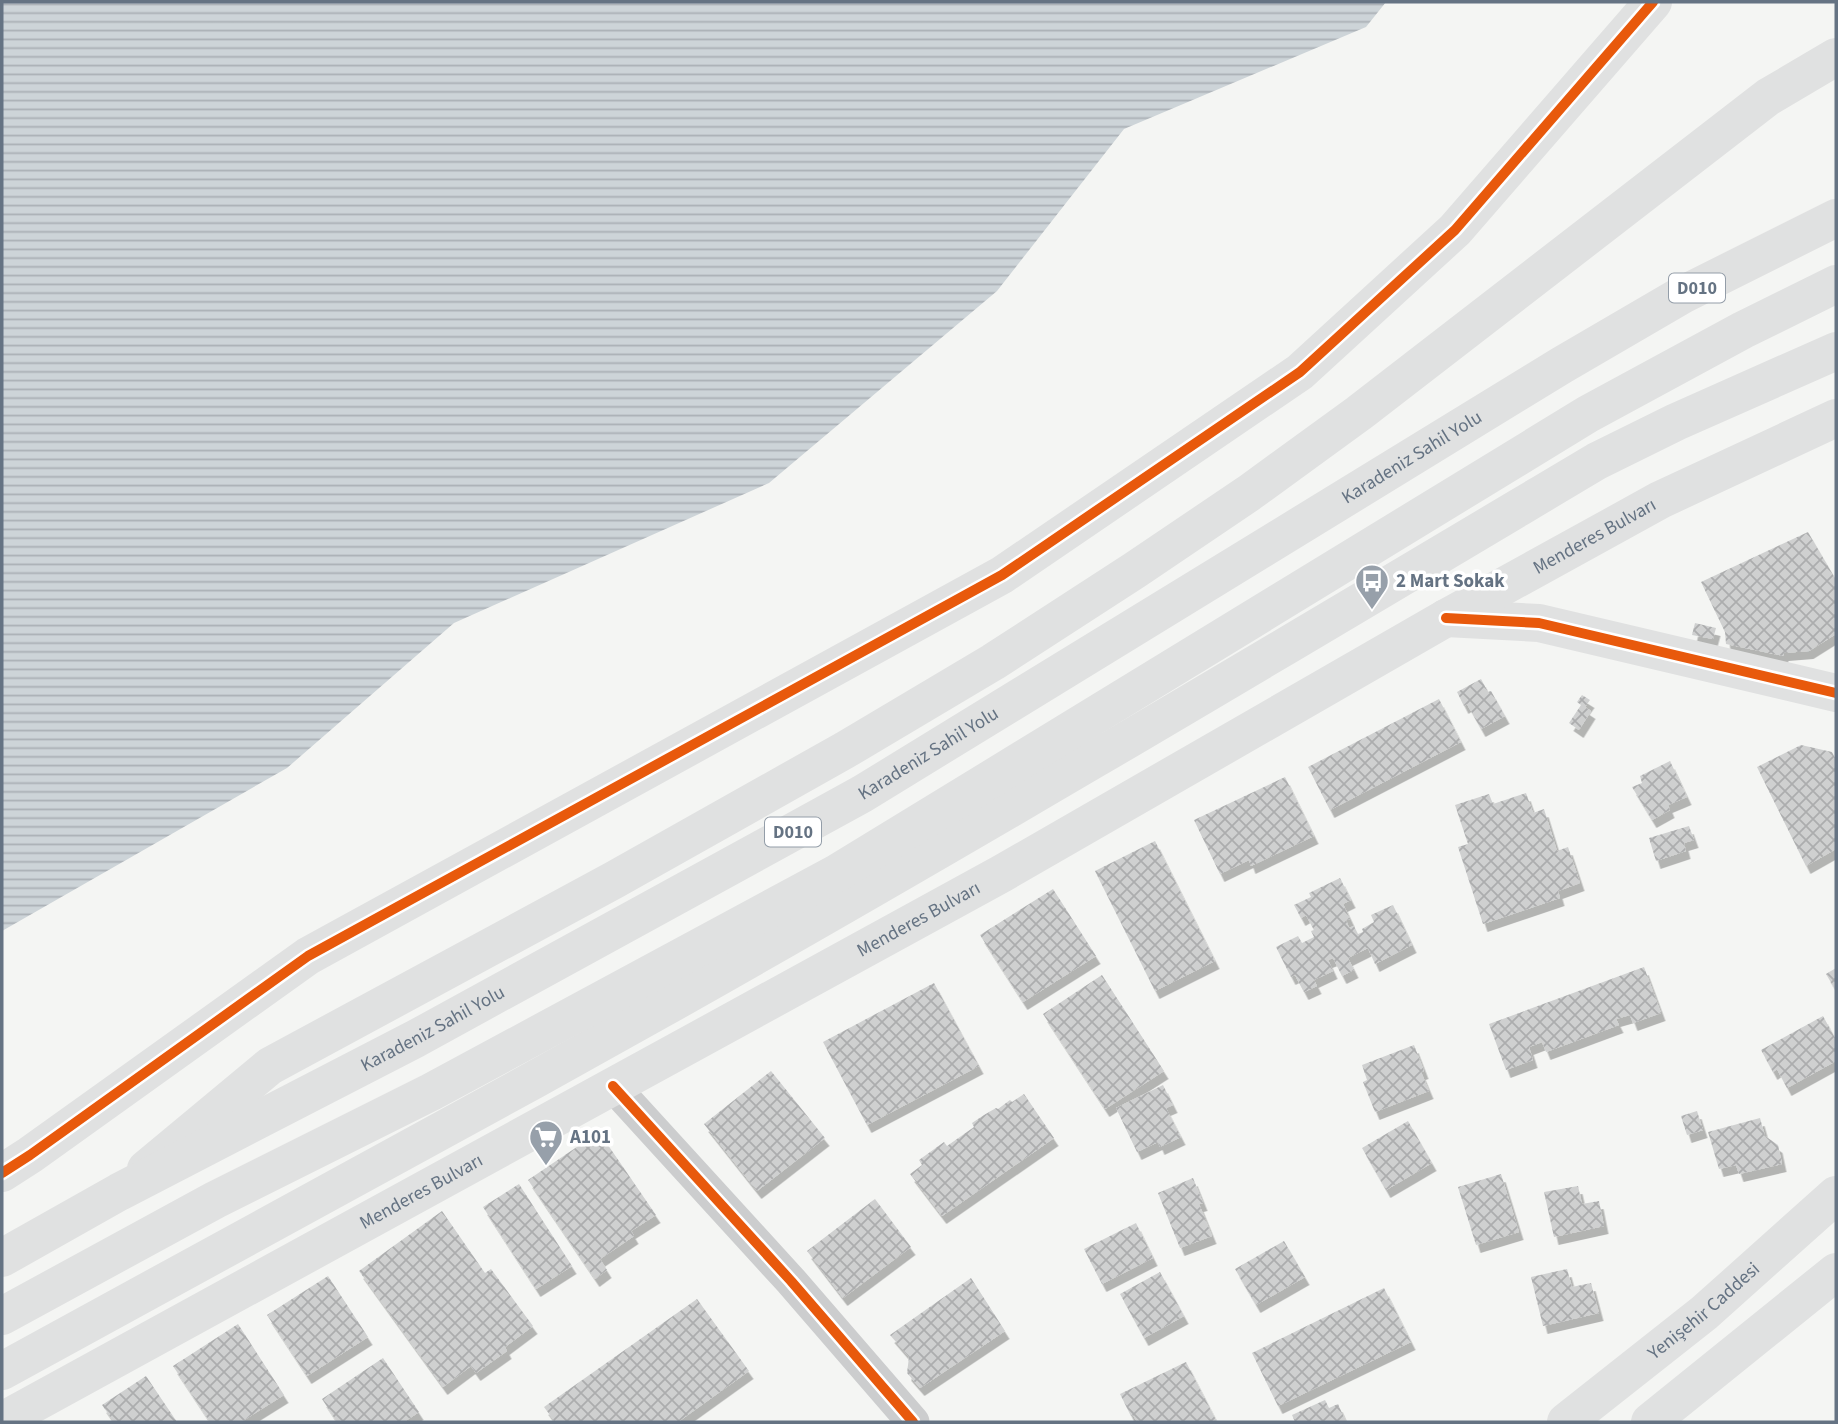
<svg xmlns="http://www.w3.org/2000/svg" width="1838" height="1424" viewBox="0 0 1838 1424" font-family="'Source Sans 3',sans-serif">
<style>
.water{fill:url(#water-rules)}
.building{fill:url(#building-cross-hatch);filter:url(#shadow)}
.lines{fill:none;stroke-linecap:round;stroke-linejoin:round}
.street{stroke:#cccdce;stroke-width:33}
.secondary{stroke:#e0e1e1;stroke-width:38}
.primary{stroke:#e0e1e1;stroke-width:38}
.highway{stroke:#e0e1e1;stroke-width:38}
.cycleway-casing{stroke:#fff;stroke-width:15}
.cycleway{stroke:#e8590c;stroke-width:10}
.labels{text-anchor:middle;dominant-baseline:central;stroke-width:7;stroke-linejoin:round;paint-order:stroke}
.shield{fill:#fff;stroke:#939da8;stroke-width:2}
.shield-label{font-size:18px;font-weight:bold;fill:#657383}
.street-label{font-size:19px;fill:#657383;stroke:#fff}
.poi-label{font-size:19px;font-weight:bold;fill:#657383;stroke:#fff;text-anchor:start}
</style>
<defs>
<pattern id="water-rules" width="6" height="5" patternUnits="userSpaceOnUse" patternTransform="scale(1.75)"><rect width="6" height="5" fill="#cdd4d8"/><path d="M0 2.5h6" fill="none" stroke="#aab0b5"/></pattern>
<pattern id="building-cross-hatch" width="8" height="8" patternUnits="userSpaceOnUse" patternTransform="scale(1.75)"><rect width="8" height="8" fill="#cfd0d0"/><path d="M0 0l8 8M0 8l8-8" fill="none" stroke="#acadae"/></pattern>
<filter id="shadow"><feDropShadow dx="4.5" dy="8" stdDeviation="0" flood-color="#0004"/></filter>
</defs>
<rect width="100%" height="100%" fill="#f4f5f3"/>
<path class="water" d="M2,2H1386L1366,27L1124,129L997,291L769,483L454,623L287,768L2,931Z"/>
<path class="building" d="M1808,532L1836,580V634L1809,651L1784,653L1783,656L1726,644L1725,632L1701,582Z
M1695,623L1716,628L1713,639L1692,635Z
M1481,679L1488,692L1491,691L1505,716L1481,729L1467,704L1464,706L1457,692Z
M1582,695L1590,700L1585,707L1591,711L1579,730L1569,723L1581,705L1577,702Z
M1439,699L1461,742L1330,810L1308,767Z
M1801,745L1832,752L1836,760V849L1806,866L1757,767Z
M1670,761L1687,797L1668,805L1670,810L1652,820L1632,787L1642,783L1640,776Z
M1285,777L1314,836L1251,866L1249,860L1220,874L1194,820Z
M1526,793L1533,813L1544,809L1557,851L1568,847L1580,883L1558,891L1560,898L1483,924L1458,847L1468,844L1455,805L1489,794L1493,804Z
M1689,826L1694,840L1684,843L1686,851L1656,861L1649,838Z
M1155,841L1215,961L1155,991L1095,871Z
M1340,878L1351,900L1343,904L1350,919L1346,920L1349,928L1354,926L1358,934L1363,932L1362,929L1374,922L1371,915L1393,905L1412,945L1375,964L1368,948L1348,958L1354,970L1342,976L1333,958L1328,960L1333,971L1314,980L1317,986L1304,992L1295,975L1291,977L1276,947L1298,936L1302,943L1314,937L1311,931L1314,930L1306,915L1301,918L1294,905L1311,897L1309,893Z
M1053,889L1096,956L1023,1002L980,935Z
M1644,967L1661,1013L1633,1023L1630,1015L1616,1019L1619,1025L1546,1052L1542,1042L1529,1047L1533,1060L1506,1070L1489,1024Z
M1836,968V991L1826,974Z
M1102,975L1164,1071L1105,1109L1043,1014Z
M934,983L979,1066L867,1125L823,1042Z
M1823,1016L1836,1040V1061L1787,1088L1777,1069L1773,1072L1761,1050Z
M1414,1045L1424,1071L1421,1072L1429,1091L1375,1112L1363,1082L1367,1080L1362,1065Z
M771,1071L825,1138L757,1191L704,1124Z
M1163,1085L1173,1105L1166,1108L1181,1137L1160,1147L1158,1142L1137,1152L1116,1108Z
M1024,1094L1054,1138L942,1216L910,1174L922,1165L919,1160L944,1142L947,1146L974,1127L972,1123L984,1115L996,1108L998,1109L1010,1100L1012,1102Z
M1697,1111L1703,1130L1687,1135L1681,1116Z
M1760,1118L1765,1136L1778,1145L1782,1164L1739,1174L1736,1165L1719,1169L1708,1132Z
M1408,1121L1432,1163L1386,1190L1362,1148Z
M599,1132L656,1215L631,1231L634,1236L600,1259L607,1270L595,1279L528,1180Z
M1501,1174L1519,1232L1476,1245L1458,1187Z
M1193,1178L1203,1203L1199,1204L1212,1236L1180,1248L1158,1193Z
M519,1184L572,1266L536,1289L483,1207Z
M1578,1186L1582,1204L1599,1201L1604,1226L1554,1237L1544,1192Z
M875,1199L911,1247L843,1298L807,1251Z
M442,1211L485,1273L491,1269L533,1326L505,1347L507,1351L476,1373L471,1366L443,1387L359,1271Z
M1136,1223L1153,1258L1102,1284L1084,1249Z
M1284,1241L1305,1277L1256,1305L1235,1269Z
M1567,1269L1572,1287L1591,1283L1599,1313L1543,1326L1531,1277Z
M1160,1272L1184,1316L1144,1338L1120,1294Z
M328,1276L368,1337L307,1376L267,1315Z
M971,1278L1005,1331L920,1388L907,1373L909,1357L890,1335Z
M1384,1288L1411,1342L1278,1406L1252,1353Z
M697,1299L749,1371L678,1422H555L544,1407Z
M238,1324L284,1395L241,1422H210L173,1366Z
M383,1358L419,1412L404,1422H337L322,1399Z
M1186,1362L1217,1422H1137L1133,1415L1131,1416L1120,1394Z
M146,1376L177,1422H114L102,1405Z
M1325,1400L1329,1408L1338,1404L1346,1422H1295L1292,1415Z"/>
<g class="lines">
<path class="street" d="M613,1086L791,1281L913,1422"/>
<g class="secondary">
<path d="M1446,618L1539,623L1836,693"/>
<path d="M146,1169L270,1066L614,880L845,750L993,662L1135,570L1249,493L1359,413L1768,97L1836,57"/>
<path d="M2,1173L30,1155L308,956L1002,575L1300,372L1455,230L1653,2"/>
<path d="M2,1371C224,1251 445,1130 665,1007C979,830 1288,645 1597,461L1676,422L1836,351"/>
<path id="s1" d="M2,1421L1001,874L1446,618L1660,500L1836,418"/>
</g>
<g class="primary">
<path id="s2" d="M1566,1422L1704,1313L1836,1195"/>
<path d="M1650,1422L1836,1272"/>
</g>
<g class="highway">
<path id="s3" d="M2,1258L119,1192L415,1039L862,794L1562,365L1682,295L1836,218"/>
<path d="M2,1316L215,1200L431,1092L837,873L1588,414L1743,330L1836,284"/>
</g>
<g class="cycleway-casing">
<path id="cycleway" d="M1446,618L1539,623L1836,693
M613,1086L791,1281L913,1422
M2,1173L30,1155L308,956L1002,575L1300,372L1455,230L1653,2"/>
</g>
<use href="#cycleway" class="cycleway"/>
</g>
<defs>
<g id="bus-pin" transform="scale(1.75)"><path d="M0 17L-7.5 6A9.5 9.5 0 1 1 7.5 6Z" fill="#97a0aa" stroke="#fff"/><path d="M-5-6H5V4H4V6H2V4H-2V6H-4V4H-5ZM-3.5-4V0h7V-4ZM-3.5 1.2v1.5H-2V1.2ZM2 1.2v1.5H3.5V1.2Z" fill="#fff"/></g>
<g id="supermarket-pin" transform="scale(1.75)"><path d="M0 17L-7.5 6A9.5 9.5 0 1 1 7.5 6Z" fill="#97a0aa" stroke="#fff"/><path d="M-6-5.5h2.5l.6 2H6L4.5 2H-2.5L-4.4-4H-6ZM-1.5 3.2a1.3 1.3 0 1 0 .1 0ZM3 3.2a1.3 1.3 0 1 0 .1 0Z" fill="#fff"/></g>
</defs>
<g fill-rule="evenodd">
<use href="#bus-pin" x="1372" y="581"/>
<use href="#supermarket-pin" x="546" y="1137"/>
</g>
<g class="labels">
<g class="shield">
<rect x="1669" y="273.5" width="56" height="29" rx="5"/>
<rect x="765" y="817.5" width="56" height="29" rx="5"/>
</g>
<g class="shield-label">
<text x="1697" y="288">D010</text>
<text x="793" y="832">D010</text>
</g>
<g class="street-label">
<text stroke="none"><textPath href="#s3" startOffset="1622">Karadeniz Sahil Yolu</textPath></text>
<text stroke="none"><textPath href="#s1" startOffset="1822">Menderes Bulvarı</textPath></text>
<text stroke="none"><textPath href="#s3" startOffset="1055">Karadeniz Sahil Yolu</textPath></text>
<text stroke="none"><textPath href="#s1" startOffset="1045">Menderes Bulvarı</textPath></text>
<text stroke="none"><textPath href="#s3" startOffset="488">Karadeniz Sahil Yolu</textPath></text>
<text stroke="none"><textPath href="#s1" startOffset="478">Menderes Bulvarı</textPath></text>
<text stroke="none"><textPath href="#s2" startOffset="177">Yenişehir Caddesi</textPath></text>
</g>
<g class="poi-label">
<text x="1396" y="581">2 Mart Sokak</text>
<text x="570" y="1137">A101</text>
</g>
</g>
<rect width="1838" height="1424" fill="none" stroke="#657383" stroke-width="7"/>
</svg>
